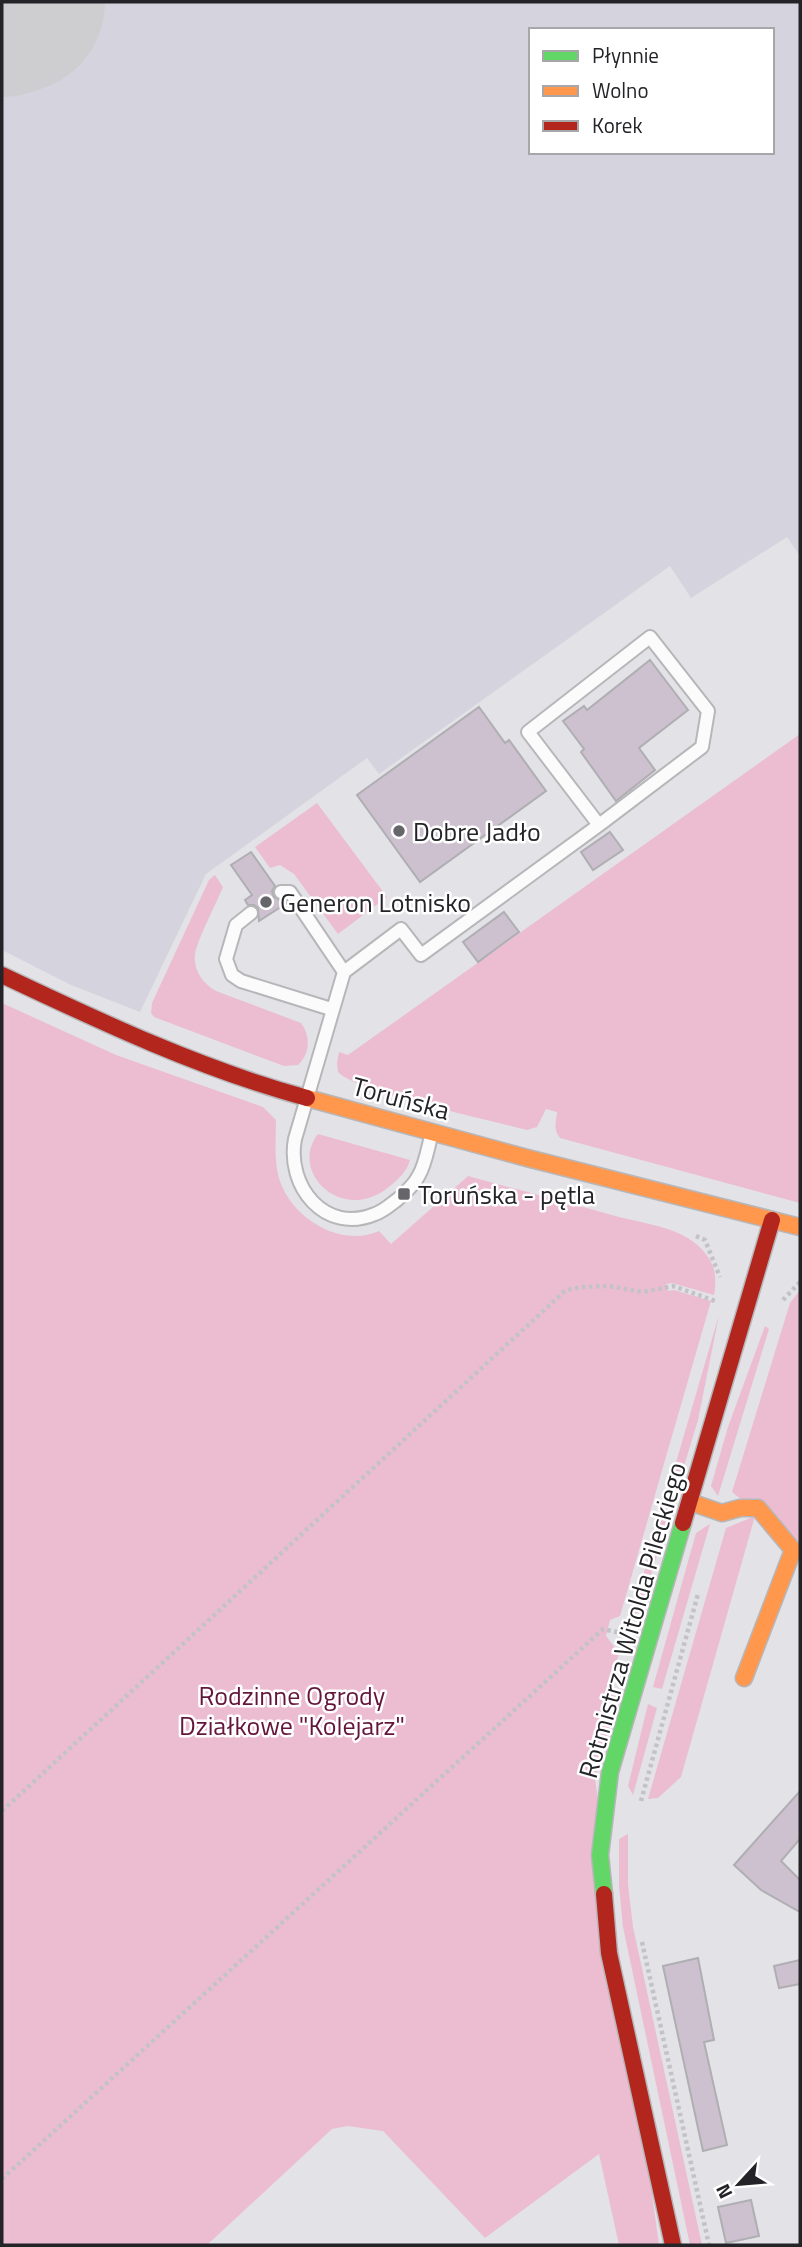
<svg xmlns="http://www.w3.org/2000/svg" width="802" height="2247" viewBox="0 0 802 2247" font-family="'Titillium Web',sans-serif">
<style>
.built{fill:#d5d4de;fill-rule:evenodd}
.green{fill:#ecbdd1}
.lines{fill:none;stroke-linecap:round;stroke-linejoin:round}
.runway{stroke:#ceced1;stroke-width:182}
.building{fill:#cdc1d0;stroke:#afaeb2;stroke-width:2}
.lane-casing{stroke:#b7b7ba;stroke-width:16}
.fast-casing{stroke:#b7b7ba;stroke-width:19}
.slow-casing{stroke:#b7b7ba;stroke-width:19}
.jam-casing{stroke:#b7b7ba;stroke-width:19}
.path{stroke:#c3c3c5;stroke-width:4.5;stroke-dasharray:3.5 3.5;stroke-linecap:butt}
.lane{stroke:#fbfbfb;stroke-width:12}
.fast{stroke:#63d668;stroke-width:16}
.slow{stroke:#ff974d;stroke-width:16}
.jam{stroke:#b3261e;stroke-width:16}
.poi-dot{fill:#66666a;stroke:#fff;stroke-width:2.5}
.labels{text-anchor:middle;dominant-baseline:central;stroke-width:5;stroke-linejoin:round;paint-order:stroke}
.poi-label{font-size:26px;fill:#242327;stroke:#fff;text-anchor:start}
.street-label{font-size:26px;fill:#242327;stroke:#fff}
.park-label{font-size:26px;fill:#64153b;stroke:#fff}
</style>
<rect width="100%" height="100%" fill="#e2e2e7"/>
<path class="built" d="M2,2H800V556L787,537L691,598L670,566L379,774L367,758L206,874L140,1012L71,985L2,950ZM531,30H772V152H531Z"/>
<path class="green" d="M800,734V1203L560,1138C553,1129 556,1123 557,1112L546,1109L537,1127L527,1130C494,1121 354,1091 338,1072L337,1063L339,1052L348,1055Z
M317,803L387,897L338,934L294,874L280,865L270,868L255,847Z
M215,875L223,887C217,902 197,940 195,954C193,970 203,984 216,991L301,1023C311,1036 310,1054 298,1065L284,1066L154,1017L151,1013L152,1003L209,880Z
M2,1003L116,1055L263,1107L276,1120C276,1138 274,1157 278,1174C287,1215 338,1249 379,1231L391,1244L468,1176C519,1190 569,1203 619,1217C643,1223 675,1227 695,1243C713,1258 718,1272 714,1295L672,1283L666,1284L668,1291L674,1290L711,1301L620,1616L610,1620L606,1636L619,1653L608,1693L617,1697L595,1779L659,2245H619L599,2154L485,2238L383,2131L348,2126L332,2129L207,2245H2Z
M318,1134L410,1160C407,1171 399,1179 390,1186C343,1226 288,1172 318,1134Z
M800,1290V1546L732,1492L790,1303Z
M719,1315L698,1420L640,1611L631,1617Z
M765,1326L769,1329L718,1496L711,1486L728,1427Z
M755,1516L681,1777L658,1798L648,1799L726,1528Z
M710,1524L662,1689L653,1687L696,1533Z
M648,1704L657,1708L633,1795L628,1786Z
M628,1834V1885L633,1927L702,2245H690L623,1927L619,1886V1839Z"/>
<g class="lines">
<path class="runway" d="M2,6L14,2"/>
</g>
<path class="building" d="M650,660L688,710L639,748L655,770L616,801L581,752L584,749L563,721L584,706L587,710Z
M479,707L505,743L509,740L546,791L420,882L357,795Z
M610,832L623,850L593,870L581,852Z
M251,852L275,886L272,891L274,897L287,903L259,921L258,908L254,905H248L245,900L252,895L231,865Z
M504,912L519,932L478,962L463,942Z
M800,1791V1839L781,1861L800,1880V1912L761,1890L734,1865Z
M698,1958L714,2040L704,2042L727,2145L703,2151L663,1966Z
M800,1960V1984L779,1988L774,1966Z
M751,2200L759,2236L726,2243L718,2207Z"/>
<g class="lines">
<g class="lane-casing">
<path id="lane" d="M281,892H290L344,972
M251,913L236,925L226,959L232,975L241,981L331,1009
M432,1133C428,1146 426,1163 419,1175C415,1184 405,1193 398,1199C390,1205 384,1211 375,1214C325,1235 286,1186 295,1139L344,972L401,929L421,955L599,825L528,732L650,637L708,711L702,747L599,825"/>
</g>
<g class="fast-casing">
<path id="fast" d="M604,1894L600,1855L610,1772L683,1523"/>
</g>
<g class="slow-casing">
<path id="slow" d="M307,1098L527,1158L800,1227
M690,1502L722,1513L740,1508H758L793,1550L744,1678"/>
</g>
<g class="jam-casing">
<path id="jam" d="M2,975C101,1022 201,1069 307,1098
M683,1523L772,1220
M604,1894L609,1953L673,2245"/>
</g>
<path class="path" d="M696,1236L705,1240L720,1277
M783,1300L800,1282
M641,1801L698,1594
M2,1811L566,1290L583,1287L608,1286L643,1292L673,1286L718,1302
M642,1942L709,2245
M2,2179L603,1629L621,1633"/>
<use href="#lane" class="lane"/>
<use href="#fast" class="fast"/>
<use href="#slow" class="slow"/>
<use href="#jam" class="jam"/>
</g>
<g class="poi-dot">
<circle cx="399" cy="831" r="7"/>
<circle cx="266" cy="902" r="7"/>
<rect x="397" y="1187" width="14" height="14" rx="3.5"/>
</g>
<g class="labels">
<g class="poi-label">
<text x="413" y="831">Dobre Jadło</text>
<text x="280" y="902">Generon Lotnisko</text>
<text x="418" y="1194">Toruńska - pętla</text>
</g>
<g class="street-label">
<text transform="translate(401 1098) rotate(15)">Toruńska</text>
<text transform="translate(632 1620) rotate(-74)">Rotmistrza Witolda Pileckiego</text>
</g>
<g class="park-label">
<text x="292" y="1695">Rodzinne Ogrody<tspan x="292" dy="30">Działkowe "Kolejarz"</tspan></text>
</g>
</g>
<rect width="802" height="2247" fill="none" stroke="#242327" stroke-width="7"/>
<rect x="529" y="28" width="245" height="126" fill="#ffffff" stroke="#a7a7a9" stroke-width="2"/>
<rect x="543" y="51" width="35" height="10" fill="#63d668" stroke="#a7a7a9" stroke-width="2"/>
<text x="592" y="63" font-size="21" fill="#242327">Płynnie</text>
<rect x="543" y="86" width="35" height="10" fill="#ff974d" stroke="#a7a7a9" stroke-width="2"/>
<text x="592" y="98" font-size="21" fill="#242327">Wolno</text>
<rect x="543" y="121" width="35" height="10" fill="#b3261e" stroke="#a7a7a9" stroke-width="2"/>
<text x="592" y="133" font-size="21" fill="#242327">Korek</text>
<g transform="translate(739 2184) rotate(244)" stroke="#ffffff" stroke-width="5" paint-order="stroke">
<path d="M0-5L12 26L0 18L-12 26Z" fill="#242327"/>
<text y="-10" font-size="19" font-weight="bold" text-anchor="middle" fill="#242327">N</text>
</g>
</svg>
